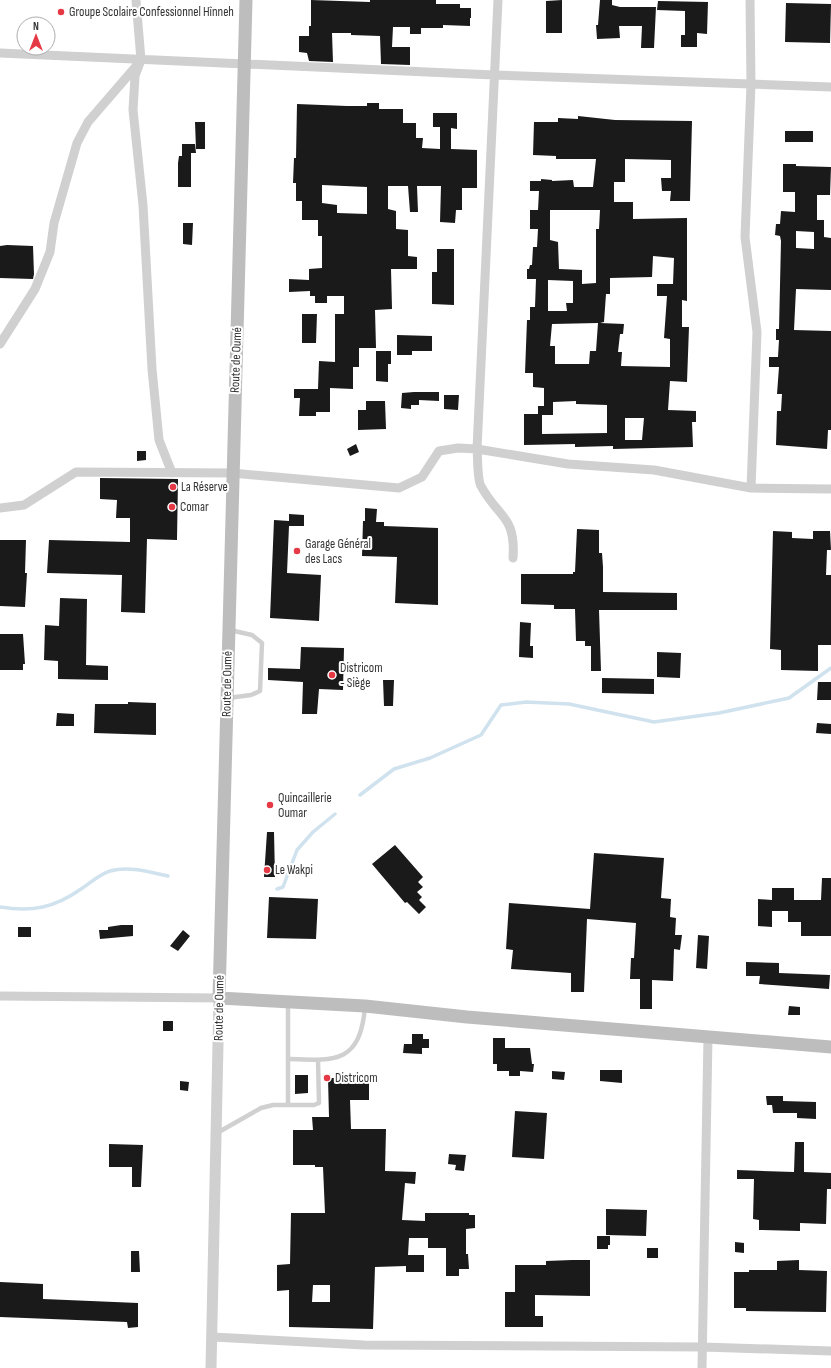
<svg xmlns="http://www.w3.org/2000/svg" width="831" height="1368" viewBox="0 0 831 1368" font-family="'Sofia Sans Condensed',sans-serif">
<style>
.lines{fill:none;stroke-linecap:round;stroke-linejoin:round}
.stream{stroke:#cfe2ee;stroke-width:3.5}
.building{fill:#1a1a1a;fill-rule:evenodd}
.service{stroke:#d0d0d0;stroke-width:4.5}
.minor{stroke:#d0d0d0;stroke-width:9}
.tertiary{stroke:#d0d0d0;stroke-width:11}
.secondary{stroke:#bdbdbd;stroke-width:13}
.poi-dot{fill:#e63946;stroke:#fff;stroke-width:1.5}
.labels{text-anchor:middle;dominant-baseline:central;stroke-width:4;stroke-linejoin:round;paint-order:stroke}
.poi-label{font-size:13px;fill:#333;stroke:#fff;text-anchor:start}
.street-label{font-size:13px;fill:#333;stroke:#fff}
</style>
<rect width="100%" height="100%" fill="#fff"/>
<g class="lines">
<path class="stream" d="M360,795L394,769L430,758L481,735L501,705L526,702L569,704L654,722L719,713L789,698L831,668
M277,889L283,887L297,850L313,832L335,814
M0,907C33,912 54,908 81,889C90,883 100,874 110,871C129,866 149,872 168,876"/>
</g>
<path class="building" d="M311,0L370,2V0H436V4H460V8H471V18H470V26L443,25V28H421V34H410V27H393L392,47H410V65L381,64L380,36L351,35V33H332L333,62L309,61L307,53L299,52V36H309V26H311Z
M562,0V33H546V1Z
M600,0H612V5L620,7H656L654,48H641L642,26H619L620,38L597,39L596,25H598Z
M658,1L708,2L707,34L697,33V47H681V35H685V11L657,10Z
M786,3L831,4L830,43L785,42Z
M367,103H379V109H403V123H416V138H423L422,148L440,149V127H433V113H457V129L451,128V149L477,150V188H462V210H456L455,223L440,222L441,186H417L418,212H410L408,186H388V209L396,211V229L408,230V256L417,257V269H391L392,309L375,310L376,348H359V367H353V389L330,388V412H316V416H299L300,398H294V389H318L319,361L335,362V314H344V296H327V303H315V296H310V291L289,292V279L309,280V269L322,268V236H318V220H302V201H296V183H293L294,158H296L297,104L347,106H367ZM322,185L367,187V214L337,213V205L322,203Z
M578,116L615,120L692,121L690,201H670L671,191H662L661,178H671V160L625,159V182H614V202H633V219L687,218V301L682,300V327H689L687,382L670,381L668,410L696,411V422H692L693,447L613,449V446L575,447V444L524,445V414H538V406H544V388L533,387V373H525L527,320H530V307H535L536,279H527V269H529L530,265H532L533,247H537L538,229H530V210H538L539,191H530V181H541V179L552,180V181L573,180L574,187H593L596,159H556V156L533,155L534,122H558V118L578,119ZM550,210H600L599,229H596V283L582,284V270L559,269L558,242L550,240ZM653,256L674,258L673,284H657V296H667L664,338L670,339V367L621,366L622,352H618L620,334H623L624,324L600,323L604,322L606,294H610V278L652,277ZM548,280L573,281V303H566L567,311H548ZM598,323L596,351H590L589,364H555V346H550L552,324ZM576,401V404L607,405V433L542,434V415H553V402ZM625,418H644L642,440H625Z
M195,122H205V149H196Z
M785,131H813V142H785Z
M182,144H195L196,153H191V187H178V163L179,156H182Z
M783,164H796V166L831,167L830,195H817V220H824V237L831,238V290L796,289L794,330L831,331V430H828L827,449L776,445L777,411H781L782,394H777L779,367H769V357H778L779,340H776V329H779L781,241L780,236L775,235L776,224H780L781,211L795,212V192H783ZM796,231L814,232V249L796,248Z
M183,223H193L192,245L183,244Z
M7,245L33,246L34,274L33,279L0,278V246Z
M437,249H454V305L432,304V272H437Z
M302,314H317L316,343H302Z
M397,335L432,336V351H412V355H397Z
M376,351H391V364H388V382L376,381Z
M414,392H439V401L419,400V405H411V409L401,408L402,393Z
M444,395H459L458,410L444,409Z
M366,401H385L386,429L358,430V410H366Z
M356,444L359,452L350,456L347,449Z
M137,451H146V460L137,461Z
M100,478L178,479L177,540L147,539L145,613L121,612L122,575L47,573L49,540L130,542V518H116L117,500L100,499Z
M365,508L377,509L376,522H384V526L438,528V605L395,603L397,557L362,556L363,521H365Z
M289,514L304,515V526H289L287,573L321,575L319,621L270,618L274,520L289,521Z
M577,529L599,530V553H602L603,567V592L677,593V610H599L601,671H591V646H585V641H576L575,609H554V605L521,604V574H573V572H575Z
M773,531L792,532V538L813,539V531H830L831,550H827L826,575H831V645H818V671L781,670V650L770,649Z
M0,540H26L25,573H27L25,607L0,606Z
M60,598L87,599L86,665L108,666V680L58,679V661L44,660L45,625L59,626Z
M520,622L531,623L530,646H533V658L519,657Z
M0,634H23L25,664H23V670H0Z
M301,647L344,648L343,690L319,689L317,714H302L303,682L268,680V668L300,669Z
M657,652L681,653L680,678L657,677Z
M602,678L654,679V694L602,693Z
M383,680H394L393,706H384Z
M818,682H831V700H817Z
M128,702L156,703V735L94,733L95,704H128Z
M57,713L74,714V726H56Z
M817,723L831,724V734L816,733Z
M267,832H274L275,877H264Z
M395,845L423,877L418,882L423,887L417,892L422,897L419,900L426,907L419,914L407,902L405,903L372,864Z
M594,853L664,858L661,898L671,899L670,917L676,918L675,935H682L680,950L674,949L673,981L652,980V1009H640V979H630L631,958H634L636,923L587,919L584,992H571V973L511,969L513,950L506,949L509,903L590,909Z
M822,878H831V936H801V922H788V911H772V927L758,926V899L772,900V888H794V900H821Z
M269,897L318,899L316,939L267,938Z
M121,925H133V936L100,939L99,930H108V927Z
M18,927H31V937H18Z
M183,930L190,936L178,951L170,946Z
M698,935L709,936L707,969L696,968Z
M746,962L779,963V973L830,975L829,989L759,984L760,976H746Z
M789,1006L800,1007V1015H788Z
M163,1021H173V1031H163Z
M412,1034H423V1039H429V1048H422V1054L403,1053L404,1044H412Z
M493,1038H505V1048H530L532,1064H534L533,1072L520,1071V1076H509V1071H497V1064H493Z
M600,1070H622V1083L600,1081Z
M552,1071L565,1072L564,1080L552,1079Z
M295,1075H308V1093L295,1094Z
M328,1078H369V1100H350L351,1129H386L385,1171L416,1172L415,1184L405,1183L402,1220L425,1221V1213H469V1215H475V1228L466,1229V1254H468L469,1269H459V1276H446V1248H428V1238H409L408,1255H424V1272H406V1266L375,1267L373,1329L289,1327V1290L277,1291V1265L290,1264L291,1213H325L323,1167H315V1165H293V1130H313L312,1117H329ZM313,1285H330V1302H312Z
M180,1081L189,1082L188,1091L180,1090Z
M766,1096H783V1101L816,1102V1119L797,1118V1113H773L772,1105H767Z
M515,1111L547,1113L544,1159L512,1157Z
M795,1142H804V1172L831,1173V1189H827L826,1224L800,1223V1231L759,1230V1220L753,1219L754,1179H737V1170L794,1172Z
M109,1144L143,1145L141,1187H132V1167H109Z
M449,1154L466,1155L464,1171L455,1170L456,1165L448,1164Z
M606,1209L647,1210L646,1236L606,1235Z
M597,1236H610V1245H608V1249H597Z
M735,1242L744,1243V1253L735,1252Z
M647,1248H658V1258H647Z
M131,1251H139L140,1272H131Z
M572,1260H590V1296L535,1295V1316H543V1327H505V1292H515V1265H546V1261Z
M799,1260V1270L827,1271L826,1312L746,1311V1308H734V1272H749V1270H777V1261Z
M0,1282L43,1284V1299L138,1303V1327L128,1328L127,1322L0,1317Z"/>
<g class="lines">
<path class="service" d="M228,698L251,695L260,691L262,643L252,635L230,630
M288,1002V1104
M289,1059C336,1061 360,1063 365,1007
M217,1133L261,1108L273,1105H314L319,1103L318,1060"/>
<path class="minor" d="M136,0L141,60L135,76L133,110L143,205L152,369L159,440L172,473
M498,0L477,449C478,458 477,479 481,486C498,518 516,515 513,558
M750,0L751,84L745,237L757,332L751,488
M0,53L494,75L831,87
M0,344L35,289L50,252L54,223L77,143L88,122L138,64
M0,508L24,505L76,472L232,473L399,488L422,477L439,451L458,448L477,449L568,464L654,470L751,488L831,489
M0,996L219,998
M212,1337L364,1345L703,1347L831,1351
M702,1368L708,1037"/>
<path class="tertiary" d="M211,1368L219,998"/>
<path class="secondary" d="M246,0L219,998L365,1006L467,1017L831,1047"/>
</g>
<g class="poi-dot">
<circle cx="61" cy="12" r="4"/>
<circle cx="173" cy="487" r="4"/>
<circle cx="172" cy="507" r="4"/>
<circle cx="297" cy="551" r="4"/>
<circle cx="332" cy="675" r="4"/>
<circle cx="270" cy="805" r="4"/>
<circle cx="267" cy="870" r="4"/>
<circle cx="327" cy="1078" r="4"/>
</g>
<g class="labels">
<g class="poi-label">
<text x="69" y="12">Groupe Scolaire Confessionnel Hînneh</text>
<text x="181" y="487">La Réserve</text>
<text x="180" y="507">Comar</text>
<text x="305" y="544">Garage Général<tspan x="305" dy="15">des Lacs</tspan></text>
<text x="340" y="668">Districom<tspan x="340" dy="15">- Siège</tspan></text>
<text x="278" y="798">Quincaillerie<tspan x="278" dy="15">Oumar</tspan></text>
<text x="275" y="870">Le Wakpi</text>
<text x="335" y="1078">Districom</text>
</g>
<g class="street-label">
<text transform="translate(236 360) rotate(-88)">Route de Oumé</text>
<text transform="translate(227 684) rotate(-89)">Route de Oumé</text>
<text transform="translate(219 1008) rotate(-89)">Route de Oumé</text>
</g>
</g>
<g transform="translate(36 36)"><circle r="19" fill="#ffffff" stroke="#adadad"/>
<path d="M0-3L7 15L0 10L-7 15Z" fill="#e63946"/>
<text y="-6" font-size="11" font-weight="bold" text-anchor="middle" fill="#333333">N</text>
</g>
</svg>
